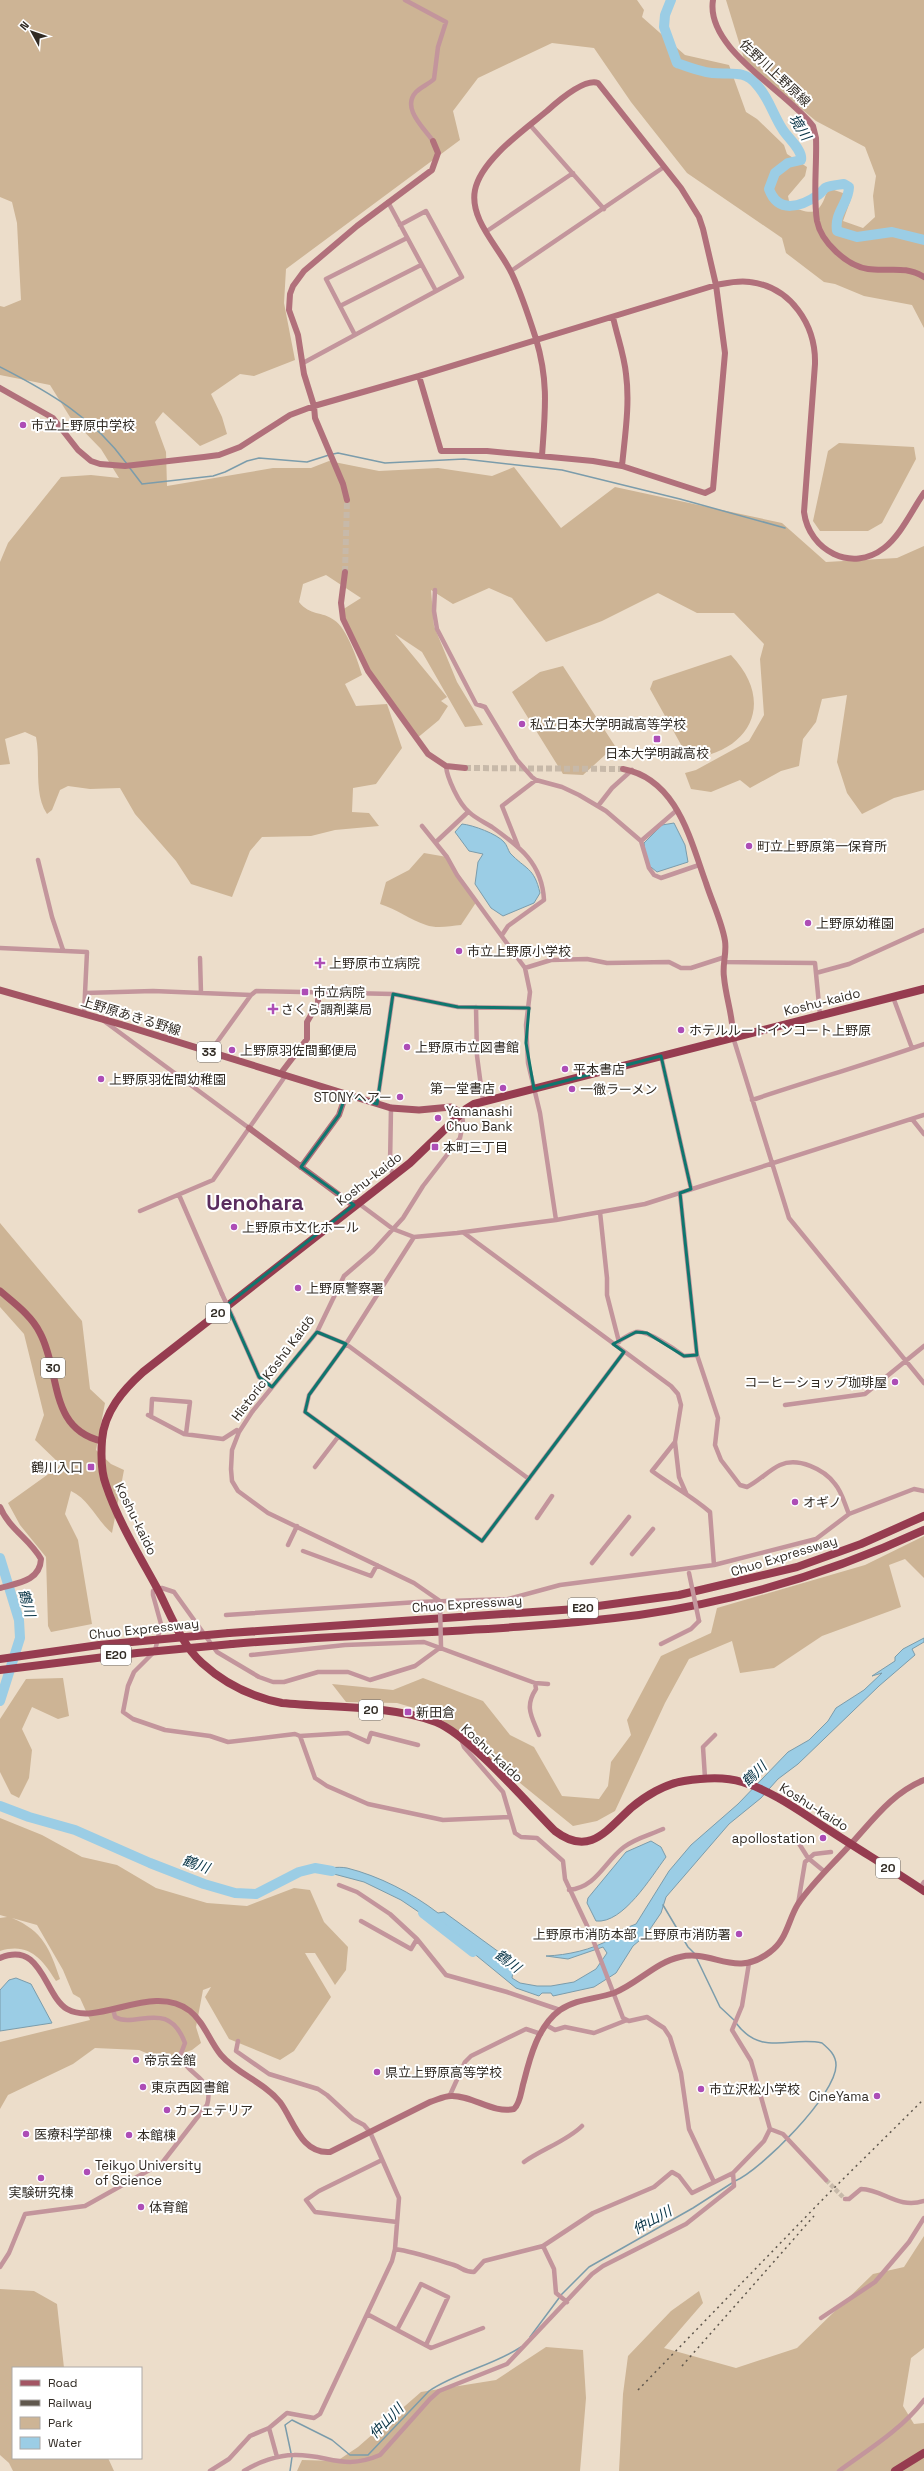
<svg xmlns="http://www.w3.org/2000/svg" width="924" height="2471" viewBox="0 0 924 2471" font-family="'Space Grotesk','Noto Sans JP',sans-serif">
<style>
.green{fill:#cdb495}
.water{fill:#9bcde5;stroke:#7b9cab}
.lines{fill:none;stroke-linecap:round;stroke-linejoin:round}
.stream{stroke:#7b9cab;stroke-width:1.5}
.river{stroke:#9bcde5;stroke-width:10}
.street-tunnel{stroke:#c7b9a9;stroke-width:4.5;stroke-dasharray:4.5 2;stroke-linecap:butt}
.secondary-tunnel{stroke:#c7b9a9;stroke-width:6;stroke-dasharray:6 3;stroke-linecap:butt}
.street{stroke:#c3959c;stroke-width:4.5}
.secondary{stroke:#b1707b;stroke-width:6}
.primary{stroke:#a35564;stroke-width:7}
.highway{stroke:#963c50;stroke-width:8}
.rail{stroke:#5f574d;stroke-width:1.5;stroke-dasharray:2 4;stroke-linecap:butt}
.street-bridge{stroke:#c3959c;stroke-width:4.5}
.highway-bridge{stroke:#963c50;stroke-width:8}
.marked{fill:none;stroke:#0f766e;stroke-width:3;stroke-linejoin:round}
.poi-dot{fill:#ad4db6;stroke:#fff;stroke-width:1.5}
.labels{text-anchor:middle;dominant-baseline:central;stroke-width:4;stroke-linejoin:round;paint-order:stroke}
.shield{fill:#fff;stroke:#6f6b66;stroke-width:1}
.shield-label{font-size:12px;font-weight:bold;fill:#312b24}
.street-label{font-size:13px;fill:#312b24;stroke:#fff}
.poi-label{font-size:13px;fill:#312b24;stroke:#fff;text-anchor:start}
.water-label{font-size:14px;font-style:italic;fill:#073345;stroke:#fff}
.town-label{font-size:21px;font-weight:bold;fill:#5a2c5e;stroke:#fff}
</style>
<rect width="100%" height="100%" fill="#ecddca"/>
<path class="green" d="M0,0H637L644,10L642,17L685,55L729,65L746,112L757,119L784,145L787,154L807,167L805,176L788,196L790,206C814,216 820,215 828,188L852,196L843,221L863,228L875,217L873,196L876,176L865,147L816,121L745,62L726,0H924V328L912,305L864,296L835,284L824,282L786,253L782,238L687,173L631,102L594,48L552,43L478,78L453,111L460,140L286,269L284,303L295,360L254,376L240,374L211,394L222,417L227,434L200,446L163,412L155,422L166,452L167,486L273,468H311L329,461L379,471L438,468L492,476L514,467L561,528L615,487L782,523L826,562L897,558L924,546V790L894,798L862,814L847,793L837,762L847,695L822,699L816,722L803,739L799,766L781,771L750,788L740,780L711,792L691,789L685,773L696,770L749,741L764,715L760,659L764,644L734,613H697L658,593L602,621L546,642L512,598L489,588L453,604L431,590L434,626L457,682L483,725L465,727L422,652L395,634L447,697L441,701L448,706L439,720L416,739L368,671L342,610L361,598L326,575L303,584L299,602C310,616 322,611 334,620C347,628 358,661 362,675L345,684L356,706L387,704L402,748L376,784L353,788L352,812L369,813L379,826L335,830L311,836L262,837L250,851L232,897L191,884L176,861L135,814L120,788L90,789L68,786L60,790L52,810L47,814C33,793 41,761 36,737L25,732L5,739L10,764L0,765V562L8,543L61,477L91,475L119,478L101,449L70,417L50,385L0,375V306L4,307L21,300L17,223L12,202L0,197Z
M839,443L914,447L916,459L882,523L868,531H820L813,521L828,451Z
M731,655C776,702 751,752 689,759L650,689L653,681Z
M563,666L615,746L583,775L563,774L512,692L540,672Z
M424,853L447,857L477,901L461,925C450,926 437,929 426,925C410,920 397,909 380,904L386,882L409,870Z
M0,1223L82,1321L90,1389L105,1403L96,1450L111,1464L124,1470L112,1533C97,1521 89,1499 71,1491L65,1514L78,1540L92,1624L51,1632L48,1626L46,1557L20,1525L8,1503L61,1465L35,1440L44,1415L24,1334L0,1307Z
M924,1536V1578L905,1559L889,1565L901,1607L822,1636L774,1668L740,1673L732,1641L689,1659L665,1703L615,1811L597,1821L573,1826L435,1714L397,1703L346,1702L332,1684L393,1690L423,1678L483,1701L510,1735L534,1747L562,1796L599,1799L608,1786L611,1762L631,1735L627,1720L661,1656L711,1633L717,1608L865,1565Z
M63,1678L69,1716L58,1719L32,1707L22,1729L32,1750L29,1778L19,1798L11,1794L0,1772V1719L26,1679Z
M0,1818L42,1835L82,1857L117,1865L156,1888L207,1903L247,1906L294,1888L310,1890L324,1922L348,1947L346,1970L335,1985L315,1953H305L331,1997L294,2051L280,2060L229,2039L205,1997L211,1987L203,1990L196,2027L201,2043L192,2050L163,2060L139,2050L95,2048L73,2064L8,2095L0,2109V2042L90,2020L80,1998L73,1994L63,1970L37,1925L12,1918C43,1931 50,1949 60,1979L56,1981C42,1959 29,1942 0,1951V1918L7,1917L0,1915Z
M924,2236V2348L911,2358L903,2406L914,2424L924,2423V2471H619L623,2394L628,2356L671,2311L699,2291L703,2303L664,2348L736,2368L797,2348L873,2274L904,2267Z
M0,2289L34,2291L57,2304L64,2368H13V2458H108L114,2471H13L9,2463L0,2455Z
M546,2347L583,2350L586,2398L580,2471H297L302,2460L337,2461L358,2447L421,2392L496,2380Z"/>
<path class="water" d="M674,823L685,845L688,862L657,872L646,863L644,843L662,825Z
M462,824C473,825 497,834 504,842C507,845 508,850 510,853C526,870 534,867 540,893L534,903L503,916L491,908L475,884L478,862L483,854L469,851L455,832Z
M924,1638V1642L912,1649L915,1655L879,1686L798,1764L778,1779L761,1798L729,1824L666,1897L661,1913L646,1935L633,1946L616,1973L594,1987L553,1996L551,1993H542L539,1996L516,1988L444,1929L401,1900L364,1882L315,1869C325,1869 337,1866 347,1868C379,1876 412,1893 438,1913L444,1912L503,1955L513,1971L512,1978L520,1983L537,1986H551L574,1982L596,1969L607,1953L603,1947L568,1959L546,1956C568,1955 591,1950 611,1939V1934L636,1924L669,1871L691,1845L738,1804L788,1752L809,1740L828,1721L836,1708L864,1690L882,1673L872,1676L895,1661V1657L903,1649Z
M651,1841L661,1847L666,1857C651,1877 623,1924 596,1921L587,1903L588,1898L626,1852Z
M16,1978L31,1984L52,2023L0,2031V1990L9,1980Z"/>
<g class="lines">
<path class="stream" d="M0,367C49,392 94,418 127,464
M333,454L338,453L385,463L464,459L562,470L680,499L785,528
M129,467L142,484L213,476L225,472L247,461L259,458L307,462L329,455
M663,1905L688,1947L695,1954
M696,1957L720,2007L734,2020
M735,2181C761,2170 837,2094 836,2065C836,2055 829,2049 822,2043C790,2036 761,2057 736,2023
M561,2295L589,2267L693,2208L732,2183
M530,2337L559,2298
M291,2453L285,2425L292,2420L332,2440L350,2455H368L429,2391C457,2372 492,2366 521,2347
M290,2471L292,2457"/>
<path class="river" d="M671,0L665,15L664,27L677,63C688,67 701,72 712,73C730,75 744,69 757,85C769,98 773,115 783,130C788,138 803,150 801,160L788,163L775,173L769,189C778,214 801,207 818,195C821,193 823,190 825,188C831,185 838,185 844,184L849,187C849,203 834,212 837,231L857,237L892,232L924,240
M0,1558L19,1620L20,1638L0,1701
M0,1806L29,1817L75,1830L150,1863L204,1884L235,1893L256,1894L299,1872L315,1868L332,1871
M423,1913L473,1952"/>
<path class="street-tunnel" d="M826,2180L845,2199"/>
<path class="secondary-tunnel" d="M345,572L347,500
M465,768L623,769"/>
<path class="street" d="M405,0L446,22L438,47L434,79C429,84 421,87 416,92C401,108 424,128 433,141
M530,125L604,209
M388,202L436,291
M487,231L573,173
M511,271L664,167
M340,306L421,265
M355,335L326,279L407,238
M303,363L462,277L426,211L400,225
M435,590L434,611L437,629L476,704L485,707L517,760L532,777L536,780L562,787L579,795L606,811L641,841L649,868L654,875L661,878L699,865
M446,766C447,778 459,804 469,812C475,818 484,822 492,827C520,847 542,863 544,900L508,926L502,935
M598,806L612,788L632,770
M422,826L447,857L457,875L525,968L530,992L526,1025L528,1063L540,1113L556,1220
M641,841L677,810
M436,842L468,812
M518,846L502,806L536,780
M38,860L52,917L63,950
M0,948L87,952L84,1014
M200,958L201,993
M724,962L815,963L820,1015
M525,968L551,960L587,959L607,963L669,962L681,968H691L725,957
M816,973L849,964L924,930
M85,993L153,991L251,995L256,991L393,994L458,1007L529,1008
M893,997L912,1048
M476,1007L477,1056L483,1101
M104,1021L249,1128
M733,1037L789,1218L924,1383
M210,1052L251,995
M661,1056L691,1189
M752,1100C809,1081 867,1064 924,1044
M377,1104L393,994
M391,1108L390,1165L393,1176
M912,1119L924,1134
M680,1193L697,1355
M179,1195L222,1294
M358,1203L393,1229L414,1237L457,1233L556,1220L645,1204L924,1115
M140,1211L213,1180L286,1075
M600,1212L607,1278V1295L619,1342
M464,1233L671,1386L678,1394L681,1405L675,1442L652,1471C672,1486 692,1496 710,1512L714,1565
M414,1237L346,1344L309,1395L305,1412L482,1541L624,1352
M233,1318L259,1377L272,1387
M317,1332L346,1344L529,1479
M619,1341C624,1338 630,1334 636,1332C647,1330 675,1349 684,1356L697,1355L718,1418L715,1445L721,1460L740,1485L747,1487C759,1481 769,1470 780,1465C798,1457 824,1469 835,1484C842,1492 845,1505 849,1514
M785,1405L865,1394L924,1346
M148,1415L184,1434L223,1439L237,1430L239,1432
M151,1417L152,1399L190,1402L186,1434
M675,1442L679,1477L686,1493
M315,1467L338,1437
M537,1518L552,1496
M288,1545L297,1526
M303,1551L371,1576L377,1565
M632,1554L653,1529
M592,1563L629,1517
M440,1601L414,1583L268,1513L238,1491L232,1481L231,1469L232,1450L239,1432L252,1412L317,1332L344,1276L373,1251L403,1218L423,1186L460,1138L463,1123L462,1113
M226,1615L418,1602L508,1599L560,1585L714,1565L816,1539L849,1514L914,1489L924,1491
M661,1644L691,1629L699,1621
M441,1647L415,1666L370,1680L348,1672H318L284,1682H273L259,1677L217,1652L174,1592L162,1588L153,1591V1595L161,1624L155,1651L134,1672L128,1686L123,1712L133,1719L165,1730L210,1736L228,1742L295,1734L300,1736L315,1778L327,1786L368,1804L443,1820L509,1817
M251,1655L345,1645L424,1642L535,1683L548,1684
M535,1683L536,1689C524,1707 532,1717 539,1735
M300,1736L348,1733L368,1742L371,1733L418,1745
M461,1739L464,1747L503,1792L515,1833L521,1837L537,1838L563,1861L565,1879L590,1932L623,2018L629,2021L647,2017L664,2028L670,2037L681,2073L689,2129L714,2182
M705,1778L703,1747L715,1735
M798,1842L808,1858L825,1872
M339,1885L357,1892L390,1914L417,1939L446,1975L507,1992L560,2010
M920,1888L924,1882
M569,1890C597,1887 604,1862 624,1847C636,1838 650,1835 663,1829
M798,1904L805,1862L814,1854L831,1852
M361,1921L411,1949L417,1939
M546,2025L555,2030L565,2027L594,2033L627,2020
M450,2095L465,2062L471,2056L526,2029L541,2034
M770,2129L783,2134L826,2180
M382,2160L319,2191L306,2200L315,2212L397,2222
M524,2162C542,2149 567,2141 582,2126
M845,2199H849L861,2189C885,2190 897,2209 924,2201
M543,2246L554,2269L556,2293L567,2302
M395,2249C416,2252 434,2259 454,2265C463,2268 463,2272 474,2272L484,2261L543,2246L593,2213L654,2187L672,2172L679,2176L692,2193L733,2173L764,2141L770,2129L751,2061L732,2030L742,2006L749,1963
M0,2267L9,2253L25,2214L85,2206L162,2163L207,2105C215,2078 189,2077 180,2056L185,2043C168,1998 136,2029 115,2017L113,2009
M367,2314L431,2348L483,2328
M821,2318L875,2282L909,2242L924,2218
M397,2330L421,2284L448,2297L426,2345
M269,2428L277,2457
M210,2471L229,2459L250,2436L269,2428L287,2413L314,2418L320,2414L392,2261L395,2249L399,2198L370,2132L364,2125L353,2119L327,2095L318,2089L269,2074L236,2051L238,2041
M244,2471C258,2462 278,2455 294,2455C328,2454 343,2471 380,2455L430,2399L439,2391L507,2364L592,2274L603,2266L686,2224L734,2186L733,2173
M839,2471C869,2449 901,2430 924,2400"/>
<path class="secondary" d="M713,0C705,49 787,91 813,126L816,138C817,164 813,196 817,221C821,242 847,266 868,269C888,272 905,265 924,277
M613,317C617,336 624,354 626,374C630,404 625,435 622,466
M419,376L441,451H487L593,461L622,466L705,493L713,489L725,353L716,285L703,229L699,217L681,188L598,83C584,78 557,102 547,111C524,130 481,160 475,190C469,220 500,248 512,274C522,295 529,317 536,339C549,382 545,412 542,456
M0,388L53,418L78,450L91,461L100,464L125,466L204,457L219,455L240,447L290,415L314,406L419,376L716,285C727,283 738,280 750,282C791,287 816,325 815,364L804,512C809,551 852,573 884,548C901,535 912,510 924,493
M347,500L343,484L315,418L314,406L304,374L298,335L289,310L290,294L293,286L304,271L357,226L432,170L438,153L433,141
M345,572L341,603L343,619L368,671L428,754L446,766L465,768
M623,769C677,779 690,839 706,883C712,902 722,922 725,941C727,953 722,965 724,977C726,999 733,1015 733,1037
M281,1073L307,1039V1022L318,1003V992
M249,1128L350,1203H358
M301,1167L339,1115L346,1094
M0,1507C9,1529 30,1539 41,1559C40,1581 18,1583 0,1588
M0,1958C42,1940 44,1995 67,2009C98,2027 153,1982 190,2011C204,2022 210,2042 221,2055C237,2074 264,2082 280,2102C294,2121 301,2154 330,2152L430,2102C437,2100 444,2096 451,2096C472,2095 493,2114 514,2109C521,2102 521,2090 524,2081C530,2057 538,2026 560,2010C576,1999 596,1999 614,1993C637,1984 656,1962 680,1957C713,1949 735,1979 770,1952C787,1940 788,1920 798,1904C813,1882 833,1864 850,1845C873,1820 892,1793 924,1780"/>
<path class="primary" d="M0,990L123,1025L391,1108L419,1110L451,1107L462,1113
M0,1291C14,1303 32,1316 40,1333C61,1372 48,1429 102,1441"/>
<path class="highway" d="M924,989L474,1104L466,1109L410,1163L143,1372C123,1390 104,1412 102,1440C101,1454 101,1472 106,1485C118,1521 139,1555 157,1588C170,1613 181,1644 202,1663C225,1684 252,1697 282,1703C330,1708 392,1705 436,1722C470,1736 526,1802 555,1831C589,1857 606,1831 631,1808C645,1796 665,1784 684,1781C702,1778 724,1776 742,1782C773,1791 802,1813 829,1830C861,1851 893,1870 924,1891
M229,1633L576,1609L679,1595L797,1567L861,1544L924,1516
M232,1644C367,1632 504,1633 639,1615C738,1601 833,1572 924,1530
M895,2471L924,2453"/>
<path class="rail" d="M682,2366L814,2216
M638,2390L826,2196L924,2099"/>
<path class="street-bridge" d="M222,1294L233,1318
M689,1573L699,1621
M440,1606L441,1647"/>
<path class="highway-bridge" d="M0,1659L99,1645L229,1633
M0,1670L137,1653L232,1644"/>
</g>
<path class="marked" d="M393,994L458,1007L529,1008L526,1043L534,1089L661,1056L691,1189L680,1193L697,1355L684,1356L647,1333L636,1332L613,1344L624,1352L482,1541L305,1412L309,1395L346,1344L317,1332L272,1387L259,1377L227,1305L354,1205L301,1167L339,1115L346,1094L377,1104Z"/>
<g class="poi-dot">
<circle cx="23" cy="425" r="4"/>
<circle cx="522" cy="724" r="4"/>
<rect x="653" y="735" width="8" height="8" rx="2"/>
<circle cx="749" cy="846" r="4"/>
<circle cx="808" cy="923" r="4"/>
<circle cx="459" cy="951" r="4"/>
<path d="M318 957h4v4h4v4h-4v4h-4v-4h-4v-4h4z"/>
<rect x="301" y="988" width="8" height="8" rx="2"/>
<path d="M271 1003h4v4h4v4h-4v4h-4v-4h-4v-4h4z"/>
<circle cx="681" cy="1030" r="4"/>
<circle cx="407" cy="1047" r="4"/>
<circle cx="232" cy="1050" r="4"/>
<circle cx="565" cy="1069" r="4"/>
<circle cx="101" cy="1079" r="4"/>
<circle cx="503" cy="1088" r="4"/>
<circle cx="572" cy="1089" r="4"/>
<circle cx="400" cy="1097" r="4"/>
<circle cx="438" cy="1118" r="4"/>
<rect x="431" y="1143" width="8" height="8" rx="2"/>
<circle cx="234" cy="1227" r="4"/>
<circle cx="298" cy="1288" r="4"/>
<circle cx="895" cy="1382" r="4"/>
<rect x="87" y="1463" width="8" height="8" rx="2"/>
<circle cx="795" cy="1502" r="4"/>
<rect x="404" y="1708" width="8" height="8" rx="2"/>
<circle cx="823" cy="1838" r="4"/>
<circle cx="739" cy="1934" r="4"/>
<circle cx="136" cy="2060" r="4"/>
<circle cx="377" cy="2072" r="4"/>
<circle cx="143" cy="2087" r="4"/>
<circle cx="701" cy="2089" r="4"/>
<circle cx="877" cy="2096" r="4"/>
<circle cx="167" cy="2110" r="4"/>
<circle cx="26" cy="2134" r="4"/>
<circle cx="129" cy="2135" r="4"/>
<circle cx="87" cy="2172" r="4"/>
<circle cx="41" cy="2178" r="4"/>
<circle cx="141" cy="2207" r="4"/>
</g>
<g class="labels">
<g class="shield">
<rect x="197" y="1042" width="24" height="20" rx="3"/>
<rect x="206" y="1303" width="24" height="20" rx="3"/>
<rect x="41" y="1358" width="24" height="20" rx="3"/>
<rect x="568" y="1598" width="30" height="20" rx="3"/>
<rect x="101" y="1645" width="30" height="20" rx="3"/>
<rect x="359" y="1700" width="24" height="20" rx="3"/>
<rect x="876" y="1858" width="24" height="20" rx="3"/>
</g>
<g class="shield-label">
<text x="209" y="1052">33</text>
<text x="218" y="1313">20</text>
<text x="53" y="1368">30</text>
<text x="583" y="1608">E20</text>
<text x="116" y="1655">E20</text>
<text x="371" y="1710">20</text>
<text x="888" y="1868">20</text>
</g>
<g class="street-label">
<text transform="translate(775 73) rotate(43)">佐野川上野原線</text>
<text transform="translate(822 1002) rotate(-14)">Koshu-kaido</text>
<text transform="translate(131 1016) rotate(17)">上野原あきる野線</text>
<text transform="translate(369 1179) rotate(-38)">Koshu-kaido</text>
<text transform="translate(273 1368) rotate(-53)">Historic Kōshū Kaidō</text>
<text transform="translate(136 1519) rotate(64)">Koshu-kaido</text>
<text transform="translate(784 1556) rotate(-17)">Chuo Expressway</text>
<text transform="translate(467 1604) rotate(-4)">Chuo Expressway</text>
<text transform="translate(144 1629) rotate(-6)">Chuo Expressway</text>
<text transform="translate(492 1753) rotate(43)">Koshu-kaido</text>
<text transform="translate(814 1807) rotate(32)">Koshu-kaido</text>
</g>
<g class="poi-label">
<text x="31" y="425">市立上野原中学校</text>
<text x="530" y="724">私立日本大学明誠高等学校</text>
<text x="657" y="753" text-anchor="middle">日本大学明誠高校</text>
<text x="757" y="846">町立上野原第一保育所</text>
<text x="816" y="923">上野原幼稚園</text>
<text x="467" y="951">市立上野原小学校</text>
<text x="329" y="963">上野原市立病院</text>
<text x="313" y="992">市立病院</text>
<text x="281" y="1009">さくら調剤薬局</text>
<text x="689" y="1030">ホテルルートインコート上野原</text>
<text x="415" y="1047">上野原市立図書館</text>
<text x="240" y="1050">上野原羽佐間郵便局</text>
<text x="573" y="1069">平本書店</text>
<text x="109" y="1079">上野原羽佐間幼稚園</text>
<text x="495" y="1088" text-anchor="end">第一堂書店</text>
<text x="580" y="1089">一徹ラーメン</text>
<text x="392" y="1097" text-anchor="end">STONYヘアー</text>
<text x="446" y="1111">Yamanashi<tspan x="446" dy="15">Chuo Bank</tspan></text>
<text x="443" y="1147">本町三丁目</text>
<text x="242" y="1227">上野原市文化ホール</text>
<text x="306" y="1288">上野原警察署</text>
<text x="887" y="1382" text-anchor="end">コーヒーショップ珈琲屋</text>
<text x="83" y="1467" text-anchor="end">鶴川入口</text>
<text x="803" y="1502">オギノ</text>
<text x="416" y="1712">新田倉</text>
<text x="815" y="1838" text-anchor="end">apollostation</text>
<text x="731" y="1934" text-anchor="end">上野原市消防本部 上野原市消防署</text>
<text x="144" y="2060">帝京会館</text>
<text x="385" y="2072">県立上野原高等学校</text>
<text x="151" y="2087">東京西図書館</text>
<text x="709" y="2089">市立沢松小学校</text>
<text x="869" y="2096" text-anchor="end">CineYama</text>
<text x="175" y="2110">カフェテリア</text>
<text x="34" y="2134">医療科学部棟</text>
<text x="137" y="2135">本館棟</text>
<text x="95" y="2165">Teikyo University<tspan x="95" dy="15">of Science</tspan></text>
<text x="41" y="2192" text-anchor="middle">実験研究棟</text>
<text x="149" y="2207">体育館</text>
</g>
<g class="water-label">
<text transform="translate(800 127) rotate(57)">境川</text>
<text transform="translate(27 1603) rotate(75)">鶴川</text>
<text transform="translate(754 1774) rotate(-44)">鶴川</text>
<text transform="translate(196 1864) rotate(19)">鶴川</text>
<text transform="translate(508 1961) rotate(36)">鶴川</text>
<text transform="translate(652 2220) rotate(-29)">仲山川</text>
<text transform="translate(386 2421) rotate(-46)">仲山川</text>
</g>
<g class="town-label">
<text x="255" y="1202">Uenohara</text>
</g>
</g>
<rect x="12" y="2367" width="130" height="92" fill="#ffffff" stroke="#adaaa7"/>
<rect x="20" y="2380" width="20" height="6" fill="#a35564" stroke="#adaaa7"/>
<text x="48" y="2387" font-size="12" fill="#312b24">Road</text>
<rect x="20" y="2400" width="20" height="6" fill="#5f574d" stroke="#adaaa7"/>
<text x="48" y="2407" font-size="12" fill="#312b24">Railway</text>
<rect x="20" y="2417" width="20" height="12" fill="#cdb495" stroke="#adaaa7"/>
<text x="48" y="2427" font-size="12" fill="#312b24">Park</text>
<rect x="20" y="2437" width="20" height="12" fill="#9bcde5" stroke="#adaaa7"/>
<text x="48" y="2447" font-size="12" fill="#312b24">Water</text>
<g transform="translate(32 32) rotate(310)" stroke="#ffffff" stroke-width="3" paint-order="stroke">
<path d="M0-3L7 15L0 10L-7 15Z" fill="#312b24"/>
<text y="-6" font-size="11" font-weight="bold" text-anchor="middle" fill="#312b24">N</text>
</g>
</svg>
